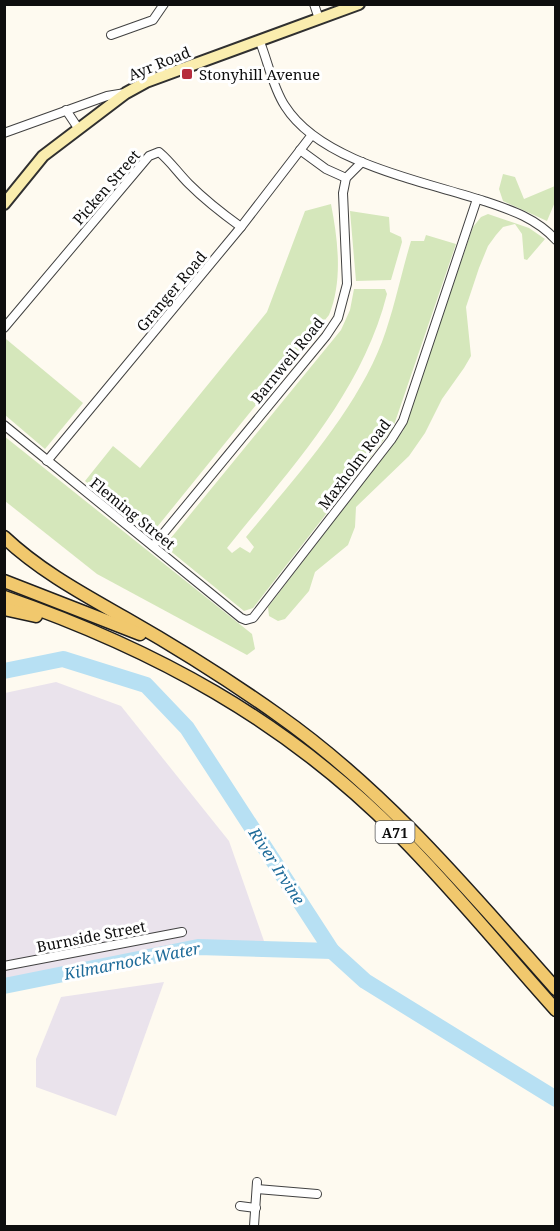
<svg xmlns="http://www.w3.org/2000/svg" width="560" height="1231" viewBox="0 0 560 1231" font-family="'Noto Serif',serif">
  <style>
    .industrial { fill: #eae3ec }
    .green { fill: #d5e7bb }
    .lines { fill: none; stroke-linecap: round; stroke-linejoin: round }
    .river { stroke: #b7e0f3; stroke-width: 16 }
    .street-casing { stroke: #414141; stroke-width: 10 }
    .secondary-casing { stroke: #303030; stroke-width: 14 }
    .primary-casing { stroke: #1f1f1f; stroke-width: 15 }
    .street { stroke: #fff; stroke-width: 8 }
    .secondary { stroke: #faedae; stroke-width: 10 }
    .primary { stroke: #f1c86d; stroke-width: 12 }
    .poi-dot { fill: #b62d3d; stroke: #fff; stroke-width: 2 }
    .labels { text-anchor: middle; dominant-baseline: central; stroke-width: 6; stroke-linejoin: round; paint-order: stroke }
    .shield { fill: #fff; stroke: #565656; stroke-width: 1.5 }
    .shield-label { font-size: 14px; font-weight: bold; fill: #0e0e0e }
    .street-label { font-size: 15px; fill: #0e0e0e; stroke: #fff }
    .poi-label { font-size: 15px; fill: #0e0e0e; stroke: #fff; text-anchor: start }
    .water-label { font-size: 16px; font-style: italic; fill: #1e6b99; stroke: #fff }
  </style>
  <rect width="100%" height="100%" fill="#fefaf0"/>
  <g class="industrial">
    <polygon points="56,682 121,706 229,841 264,941 5,986 5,693"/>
    <polygon points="164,982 116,1116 36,1087 36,1059 61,997"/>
  </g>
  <g class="green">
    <polygon points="503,174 515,177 524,199 555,186 555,202 547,221 503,201 499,189"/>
    <path d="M331,204C338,240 343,281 329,315L153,532H147L85,481L113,446L140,468L267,312L305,211Z"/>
    <polygon points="350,211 389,217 390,232 401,237 402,242 391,280 356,281"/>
    <polygon points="488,214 529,228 545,239 527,260 524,259 522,234 515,224 503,227 496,235 488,246 479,268 466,307 471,356 464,368 442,399 425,433 409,456 356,507 355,527 348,545 315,572 309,591 285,619 278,621 269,616 268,607 403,431 473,227 481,217"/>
    <path d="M426,235L456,244L393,428L253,608L244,611L168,549L166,544L341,330L350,310L354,289H385L387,294C361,395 290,469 227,548L232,553L240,547L250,553L254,547L246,537C294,479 355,412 382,342C394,310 401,274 411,241H424Z"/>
    <polygon points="6,339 83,403 45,449 5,415"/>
    <polygon points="4,436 252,634 255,649 247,655 97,574 5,501"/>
  </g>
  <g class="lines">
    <g class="river">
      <polyline points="4,671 63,659 146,685 187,728 332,951 365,981 556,1099"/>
      <polyline points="4,986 198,947 332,951"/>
    </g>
    <defs>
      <g id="street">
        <polyline points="314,4 319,19"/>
        <polyline points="111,35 153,20 164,4"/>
        <path d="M260,42C268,62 273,88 285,106C321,163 423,181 484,201C511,210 536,218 556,240"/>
        <polyline points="66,110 78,128"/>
        <polyline points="4,133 107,96 125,93"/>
        <polyline points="300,150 326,169 346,178"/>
        <path d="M4,328L149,156L159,152C171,162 178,173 189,184C205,200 223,214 241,227"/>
        <polyline points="4,425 241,618 246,620 253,618 391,440 403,421 477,199"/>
        <polyline points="47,461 241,227 311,136"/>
        <polyline points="153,546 326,336 338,318 347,284 343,193 346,178 362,162"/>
        <polyline points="4,966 182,932"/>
        <polyline points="257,1189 317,1194"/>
        <polyline points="240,1206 256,1208"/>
        <polyline points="254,1226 257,1182"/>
      </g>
      <polyline id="secondary" points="4,204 43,156 126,93 146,82 359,4"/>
      <g id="primary">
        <path d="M4,537C40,571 83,594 125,618C176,647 230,681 278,715C386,791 469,891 556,989"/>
        <polyline points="4,581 140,634"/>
        <path d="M4,597C154,649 285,720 398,834C453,889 503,951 556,1010"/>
        <polyline points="4,609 36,616"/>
      </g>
    </defs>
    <use href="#street" class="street-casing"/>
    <use href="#secondary" class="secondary-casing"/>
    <use href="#primary" class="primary-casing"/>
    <use href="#street" class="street"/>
    <use href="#secondary" class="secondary"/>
    <use href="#primary" class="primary"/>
  </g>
  <rect class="poi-dot" x="181" y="68" width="12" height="12" rx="3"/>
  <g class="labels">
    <rect class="shield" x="375.5" y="821" width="39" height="22" rx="4.5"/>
    <g class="shield-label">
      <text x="395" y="832">A71</text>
    </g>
    <g class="street-label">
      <text transform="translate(159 63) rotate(-22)">Ayr Road</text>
      <text transform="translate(106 187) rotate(-49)">Picken Street</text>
      <text transform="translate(171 291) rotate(-50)">Granger Road</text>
      <text transform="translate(287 360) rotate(-51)">Barnweil Road</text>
      <text transform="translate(354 464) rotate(-53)">Maxholm Road</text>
      <text transform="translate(133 513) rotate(39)">Fleming Street</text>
      <text transform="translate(91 936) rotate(-11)">Burnside Street</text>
    </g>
    <g class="poi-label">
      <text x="199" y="74">Stonyhill Avenue</text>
    </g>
    <g class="water-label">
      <text transform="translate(277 866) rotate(57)">River Irvine</text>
      <text transform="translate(132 961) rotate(-11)">Kilmarnock Water</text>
    </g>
  </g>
  <rect width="560" height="1231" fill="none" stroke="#0e0e0e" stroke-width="12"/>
</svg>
